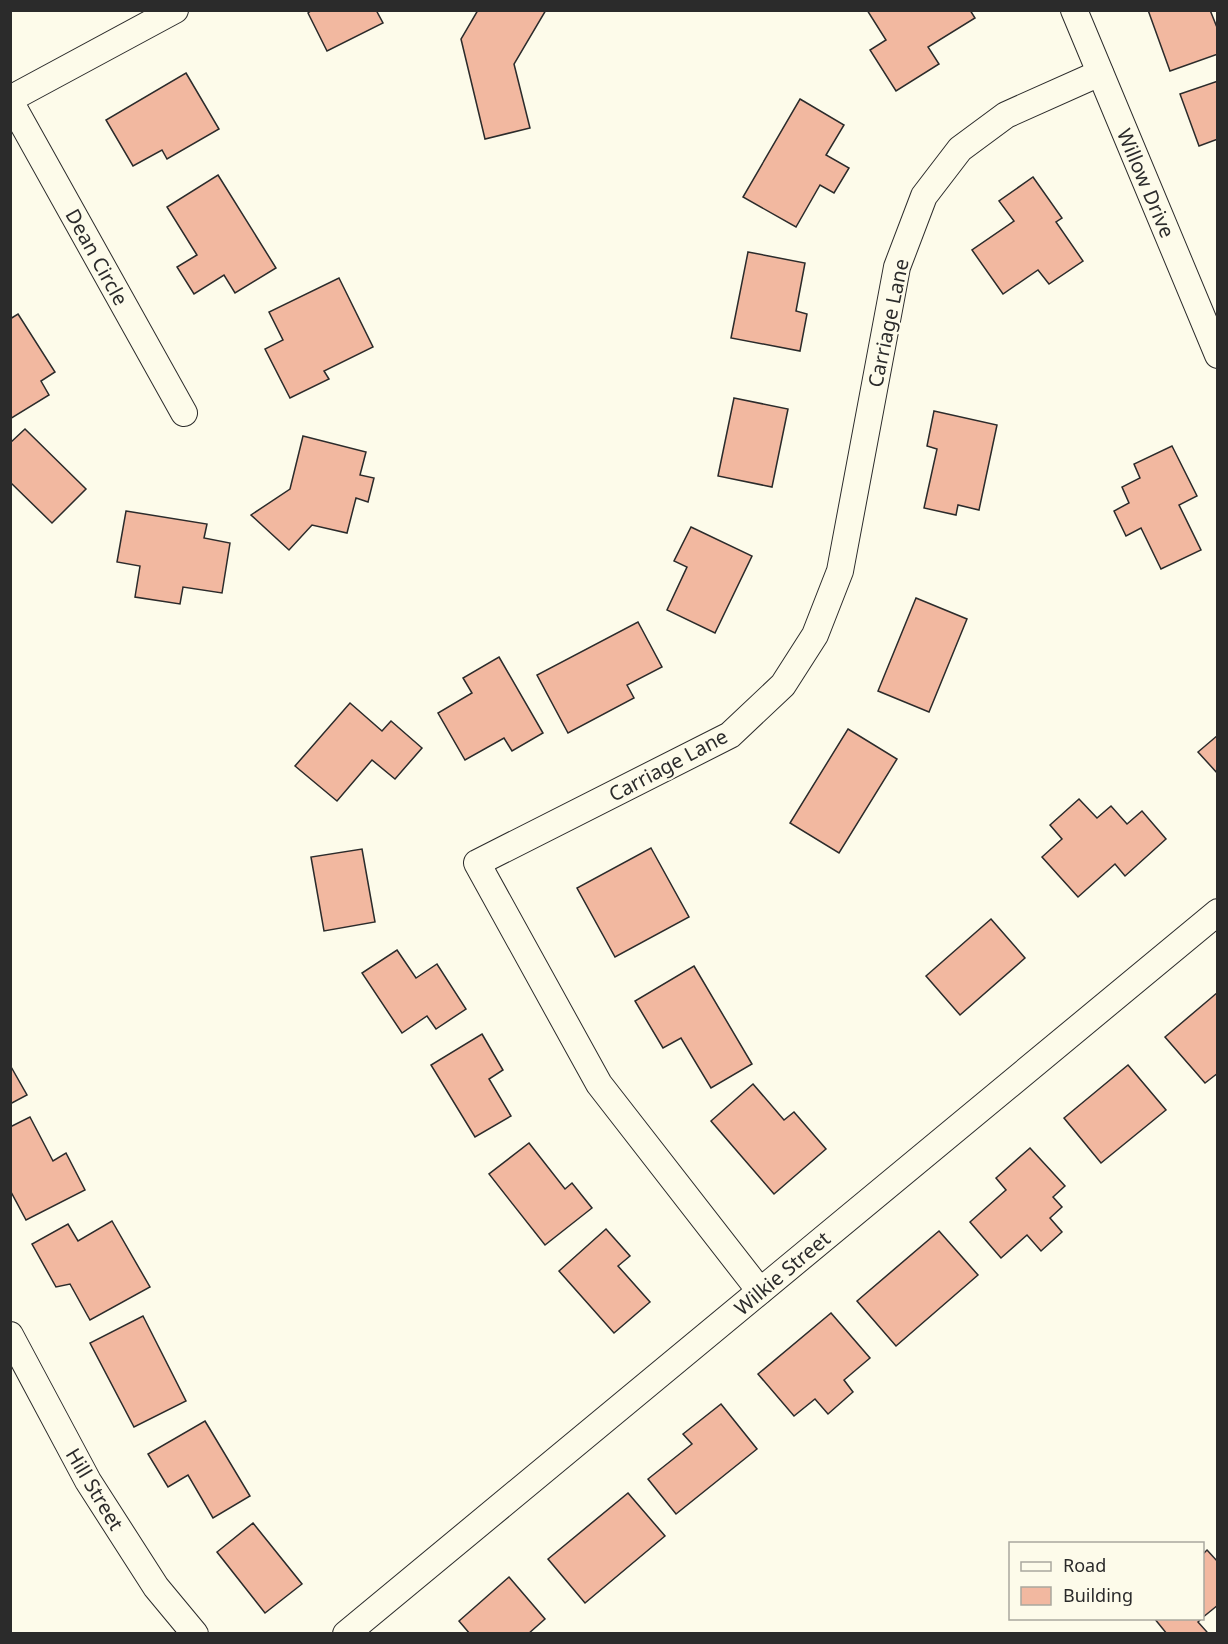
<svg xmlns="http://www.w3.org/2000/svg" width="1228" height="1644" viewBox="0 0 1228 1644" font-family="'Noto Sans',sans-serif">
  <style>
    .building { fill: #f2b8a0; stroke: #2b2b2b; stroke-width: 1.5 }
    .lines { fill: none; stroke-linecap: round; stroke-linejoin: round }
    .street-casing { stroke: #2b2b2b; stroke-width: 28 }
    .street { stroke: #fdfbea; stroke-width: 26 }
    .labels { text-anchor: middle; dominant-baseline: central; stroke-width: 4.5; stroke-linejoin: round; paint-order: stroke }
    .street-label { font-size: 20px; fill: #2b2b2b; stroke: #fdfbea }
  </style>
  <rect width="100%" height="100%" fill="#fdfbea"/>
  <g class="building">
    <polygon points="312,10 376,10 383,23 327,51 308,13"/>
    <polygon points="478,10 546,10 514,64 530,128 485,139 461,39"/>
    <polygon points="867,10 970,10 975,18 928,47 939,64 896,91 870,50 886,40"/>
    <polygon points="1148,10 1210,10 1218,30 1218,54 1170,71"/>
    <polygon points="186,73 219,129 167,159 162,150 133,166 106,120"/>
    <polygon points="1218,81 1218,139 1199,146 1180,94"/>
    <polygon points="800,99 844,125 826,155 849,168 834,193 820,185 796,227 743,197"/>
    <polygon points="218,175 276,268 235,293 224,275 194,294 177,267 197,255 167,207"/>
    <polygon points="1033,177 1062,218 1056,222 1083,261 1049,284 1038,270 1003,294 972,250 1014,221 999,201"/>
    <polygon points="748,252 805,263 796,311 807,314 800,351 731,338"/>
    <polygon points="339,278 373,347 324,371 329,379 290,398 265,349 283,340 269,312"/>
    <polygon points="18,314 55,372 41,381 49,395 10,419 10,319"/>
    <polygon points="734,398 788,409 772,487 718,476"/>
    <polygon points="934,411 997,425 979,510 958,505 956,515 924,508 937,449 927,446"/>
    <polygon points="25,429 86,489 52,523 10,482 10,443"/>
    <polygon points="303,436 366,452 360,475 374,478 368,502 356,498 347,533 312,525 289,550 251,515 290,489"/>
    <polygon points="1172,446 1197,496 1179,505 1201,550 1161,569 1141,528 1126,536 1114,511 1129,503 1122,487 1140,478 1134,464"/>
    <polygon points="126,511 207,524 204,538 230,543 222,593 183,587 180,604 135,597 140,566 117,562"/>
    <polygon points="691,527 752,556 715,633 667,610 687,567 674,561"/>
    <polygon points="916,598 967,619 929,712 878,691"/>
    <polygon points="638,622 662,667 627,685 634,698 568,733 537,675"/>
    <polygon points="499,657 543,733 512,751 504,738 465,760 438,713 472,693 463,678"/>
    <polygon points="350,703 382,731 391,721 422,748 395,779 372,760 337,801 295,766"/>
    <polygon points="848,729 897,759 839,853 790,823"/>
    <polygon points="1218,735 1218,774 1198,752"/>
    <polygon points="1079,799 1097,818 1111,806 1127,824 1142,811 1166,839 1125,876 1115,864 1078,897 1042,857 1062,839 1050,825"/>
    <polygon points="651,848 689,917 615,957 577,888"/>
    <polygon points="362,849 375,922 324,931 311,857"/>
    <polygon points="991,919 1025,958 960,1015 926,976"/>
    <polygon points="397,950 416,978 437,964 466,1009 436,1029 427,1016 402,1033 362,973"/>
    <polygon points="694,966 752,1064 711,1088 681,1038 663,1048 635,1001"/>
    <polygon points="1218,992 1218,1073 1205,1083 1165,1037"/>
    <polygon points="482,1034 503,1070 489,1079 511,1116 475,1137 431,1065"/>
    <polygon points="10,1065 27,1095 10,1104"/>
    <polygon points="1128,1065 1166,1110 1101,1163 1064,1118"/>
    <polygon points="753,1084 784,1120 794,1112 826,1149 774,1194 711,1121"/>
    <polygon points="30,1117 53,1161 66,1153 85,1190 26,1220 10,1190 10,1127"/>
    <polygon points="529,1143 565,1189 572,1183 592,1208 545,1245 489,1174"/>
    <polygon points="1030,1148 1065,1186 1053,1197 1062,1207 1050,1218 1062,1232 1041,1251 1027,1235 1001,1258 970,1222 1006,1190 996,1178"/>
    <polygon points="112,1221 150,1287 90,1320 70,1284 56,1287 32,1244 68,1224 78,1241"/>
    <polygon points="606,1229 630,1256 618,1266 650,1302 614,1333 559,1271"/>
    <polygon points="939,1231 978,1275 896,1346 857,1301"/>
    <polygon points="831,1313 870,1358 844,1380 853,1392 828,1414 815,1399 794,1416 758,1374"/>
    <polygon points="143,1316 186,1401 134,1427 90,1343"/>
    <polygon points="721,1404 757,1449 676,1514 648,1479 692,1444 683,1434"/>
    <polygon points="205,1421 250,1496 213,1518 188,1475 168,1487 148,1454"/>
    <polygon points="628,1493 665,1536 585,1603 548,1559"/>
    <polygon points="253,1523 302,1584 265,1613 217,1552"/>
    <polygon points="1207,1550 1218,1562 1218,1605 1202,1618 1202,1555"/>
    <polygon points="509,1577 545,1619 528,1634 470,1634 459,1621"/>
    <polygon points="1154,1618 1202,1618 1198,1622 1207,1632 1204,1634 1167,1634"/>
  </g>
  <g class="lines">
    <defs>
      <g id="street">
        <polyline points="1074,10 1218,355"/>
        <polyline points="10,99 175,10"/>
        <polyline points="10,101 184,413"/>
        <polyline points="760,1291 599,1084 477,863 730,735 783,685 815,635 840,571 897,267 924,196 960,149 1006,115 1100,73"/>
        <polyline points="10,1335 88,1481 156,1587 195,1634"/>
        <polyline points="346,1634 1218,912"/>
      </g>
    </defs>
    <use href="#street" class="street-casing"/>
    <use href="#street" class="street"/>
  </g>
  <g class="labels">
    <g class="street-label">
      <text transform="translate(1146 183) rotate(67)">Willow Drive</text>
      <text transform="translate(97 257) rotate(61)">Dean Circle</text>
      <text transform="translate(888 323) rotate(-78)">Carriage Lane</text>
      <text transform="translate(668 765) rotate(-28)">Carriage Lane</text>
      <text transform="translate(782 1273) rotate(-40)">Wilkie Street</text>
      <text transform="translate(95 1489) rotate(59)">Hill Street</text>
    </g>
  </g>
  <rect width="1228" height="1644" fill="none" stroke="#2b2b2b" stroke-width="24"/>
  <rect x="1009" y="1542" width="195" height="78" fill="#fdfbea" stroke="#a9a89e" stroke-width="1.5"/>
  <rect x="1021" y="1562" width="30" height="9" fill="#fdfbea" stroke="#a9a89e" stroke-width="1.5"/>
  <text x="1063" y="1572" font-size="18" fill="#2b2b2b">Road</text>
  <rect x="1021" y="1587" width="30" height="18" fill="#f2b8a0" stroke="#a9a89e" stroke-width="1.5"/>
  <text x="1063" y="1602" font-size="18" fill="#2b2b2b">Building</text>
</svg>
